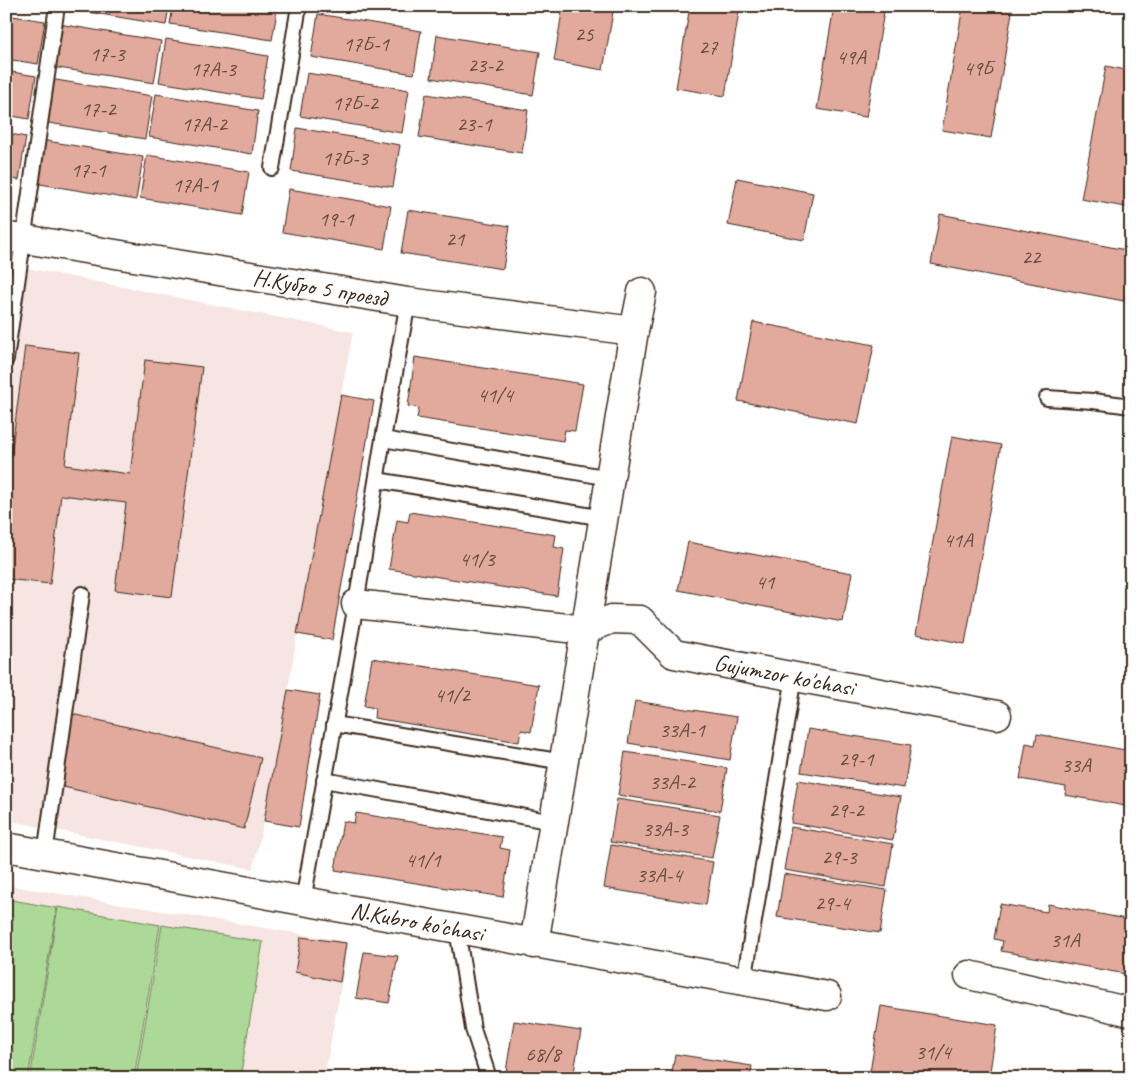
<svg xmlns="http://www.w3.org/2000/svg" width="1137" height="1084" viewBox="0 0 1137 1084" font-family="Caveat,sans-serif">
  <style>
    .built { fill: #f6e5e2 }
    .green { fill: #acd997; stroke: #74825a }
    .building { fill: #e2a99d; stroke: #3b2a1e }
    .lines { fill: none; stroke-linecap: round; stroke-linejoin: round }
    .service-casing { stroke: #3b2a1e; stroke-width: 18 }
    .minor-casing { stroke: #3b2a1e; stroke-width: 31 }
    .service { stroke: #fff; stroke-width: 14 }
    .minor { stroke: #fff; stroke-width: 28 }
    .labels { text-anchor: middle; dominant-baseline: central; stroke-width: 4; stroke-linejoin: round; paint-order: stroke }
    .number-label { font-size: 21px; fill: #654a3e }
    .street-label { font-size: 24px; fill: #3b2a1e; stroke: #fff }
  </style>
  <rect width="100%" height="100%" fill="#fff"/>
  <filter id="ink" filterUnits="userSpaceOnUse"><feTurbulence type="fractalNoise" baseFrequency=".02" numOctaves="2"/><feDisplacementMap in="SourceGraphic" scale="10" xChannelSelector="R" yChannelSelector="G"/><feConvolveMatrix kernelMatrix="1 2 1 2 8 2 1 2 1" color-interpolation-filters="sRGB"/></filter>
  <g filter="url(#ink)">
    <g class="built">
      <polygon points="6,264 353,332 341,395 374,401 332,640 297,634 288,690 320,695 299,827 264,821 253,869 6,820"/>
      <polygon points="6,885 349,942 324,1078 6,1078"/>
    </g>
    <g class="green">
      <polygon points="6,899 57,908 28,1078 6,1078"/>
      <polygon points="58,907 160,925 134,1078 30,1078"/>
      <polygon points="162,925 263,942 240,1078 136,1078"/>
    </g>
    <g class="building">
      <polygon points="64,6 169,6 166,25 64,8"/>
      <polygon points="173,6 278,6 272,40 170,24"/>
      <polygon points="563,6 614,6 603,70 554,61"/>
      <polygon points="690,6 740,6 725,96 676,88"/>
      <polygon points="834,6 885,6 866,117 817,109"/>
      <polygon points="963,6 1013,6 991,138 942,130"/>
      <polygon points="318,14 421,31 414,74 311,57"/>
      <polygon points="6,15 45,21 38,64 6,59"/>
      <polygon points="59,24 161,41 154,83 52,67"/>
      <polygon points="437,35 540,52 533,95 431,78"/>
      <polygon points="166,39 268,56 261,99 159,82"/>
      <polygon points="1106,66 1131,71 1131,208 1081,199"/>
      <polygon points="6,71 36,76 29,119 6,115"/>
      <polygon points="307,73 409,90 402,133 300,116"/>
      <polygon points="50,79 152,96 145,139 43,122"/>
      <polygon points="156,94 258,111 252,154 149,137"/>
      <polygon points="426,94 528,110 522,153 419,137"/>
      <polygon points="297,128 400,145 393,187 291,171"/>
      <polygon points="6,133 26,137 19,180 6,178"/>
      <polygon points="41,140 143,157 136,200 34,183"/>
      <polygon points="147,155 249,172 242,215 140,198"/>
      <polygon points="737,178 813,193 804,240 728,225"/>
      <polygon points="289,189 391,206 384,249 282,232"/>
      <polygon points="408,210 510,226 503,269 401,253"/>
      <polygon points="940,214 1131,251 1131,269 1124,301 931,264"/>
      <polygon points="753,322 874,345 858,424 738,401"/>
      <polygon points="25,346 79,353 65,465 130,474 145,360 202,367 172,597 115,590 126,503 61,495 50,584 6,579 6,494"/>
      <polygon points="415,357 583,384 575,431 565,430 563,441 417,418 419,408 408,406"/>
      <polygon points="341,395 374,401 332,640 297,634"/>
      <polygon points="952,436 1001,445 965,644 916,634"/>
      <polygon points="410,512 556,535 554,547 564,549 557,596 389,569 397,520 408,522"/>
      <polygon points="688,542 852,573 843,622 678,590"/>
      <polygon points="372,658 539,685 531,732 521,730 519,742 374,718 375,708 364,706"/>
      <polygon points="288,690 320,695 299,827 264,821"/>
      <polygon points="635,701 737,717 730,760 628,743"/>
      <polygon points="72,714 261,758 244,829 55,785"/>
      <polygon points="808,729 911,745 904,788 801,772"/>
      <polygon points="1037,734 1131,751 1131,807 1065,795 1066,787 1020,779 1026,743 1035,745"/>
      <polygon points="625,752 727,768 720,811 618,795"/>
      <polygon points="798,780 901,797 893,840 791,823"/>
      <polygon points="617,799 720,815 712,858 610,842"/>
      <polygon points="356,813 502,837 500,848 510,850 503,897 335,870 343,821 354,823"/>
      <polygon points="791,827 893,844 886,887 784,870"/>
      <polygon points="611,845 713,862 706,905 604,888"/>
      <polygon points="784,874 887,890 880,933 777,917"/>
      <polygon points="1000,904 1047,912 1048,904 1131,920 1131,975 1001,951 1003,941 994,939"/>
      <polygon points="301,937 346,943 340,982 295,972"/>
      <polygon points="364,952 398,956 389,1003 356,998"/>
      <polygon points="881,1006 997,1025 989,1078 869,1078"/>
      <polygon points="514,1021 581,1031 573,1078 505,1078"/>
      <polygon points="675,1054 752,1066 750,1078 671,1078"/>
    </g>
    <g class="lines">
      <defs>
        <g id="service">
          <polyline points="272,168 299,6"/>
          <polyline points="6,359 57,6"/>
          <polyline points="1047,398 1093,401 1131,406"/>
          <polyline points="383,439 610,478"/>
          <polyline points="377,480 604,518"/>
          <polyline points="334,724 564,762"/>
          <polyline points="324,780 553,822"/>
          <polyline points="45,854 82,594"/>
          <polyline points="303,901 356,604 383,439 408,302"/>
          <polyline points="457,929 473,1029 489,1078"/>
          <polyline points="744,982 794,676"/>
        </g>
        <g id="minor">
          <path id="s1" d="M6,237L24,239L408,302L634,331"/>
          <path id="s2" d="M356,604L585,630L612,619L640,620L674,654L997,715"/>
          <path id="s3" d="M6,847L827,996"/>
          <polyline points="534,944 634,331 642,292"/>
          <polyline points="969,975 1131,1012"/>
        </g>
      </defs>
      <use href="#service" class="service-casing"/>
      <use href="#minor" class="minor-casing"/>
      <use href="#service" class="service"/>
      <use href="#minor" class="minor"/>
    </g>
  </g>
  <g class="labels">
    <g class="number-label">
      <text x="584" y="34">25</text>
      <text x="366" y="44">17Б-1</text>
      <text x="708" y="47">27</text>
      <text x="107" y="54">17-3</text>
      <text x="851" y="57">49А</text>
      <text x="485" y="65">23-2</text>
      <text x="978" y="68">49Б</text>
      <text x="213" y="69">17А-3</text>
      <text x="355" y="103">17Б-2</text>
      <text x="98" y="109">17-2</text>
      <text x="204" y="124">17А-2</text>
      <text x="474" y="124">23-1</text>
      <text x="345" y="158">17Б-3</text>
      <text x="88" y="170">17-1</text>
      <text x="195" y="185">17А-1</text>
      <text x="336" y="219">19-1</text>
      <text x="455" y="239">21</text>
      <text x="1031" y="257">22</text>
      <text x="495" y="395">41/4</text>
      <text x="958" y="540">41А</text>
      <text x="477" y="559">41/3</text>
      <text x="765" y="582">41</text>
      <text x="452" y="695">41/2</text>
      <text x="682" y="730">33А-1</text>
      <text x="856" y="759">29-1</text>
      <text x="1076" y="765">33А</text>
      <text x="672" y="782">33А-2</text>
      <text x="846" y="810">29-2</text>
      <text x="665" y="829">33А-3</text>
      <text x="839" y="857">29-3</text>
      <text x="423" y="860">41/1</text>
      <text x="659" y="875">33А-4</text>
      <text x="832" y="903">29-4</text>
      <text x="1065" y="940">31А</text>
      <text x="933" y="1052">31/4</text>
      <text x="543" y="1054">68/8</text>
    </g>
    <g class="street-label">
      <text stroke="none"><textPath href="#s1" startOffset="318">Н.Кубро 5 проезд</textPath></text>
      <text stroke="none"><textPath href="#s2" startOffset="448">Gujumzor ko'chasi</textPath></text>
      <text stroke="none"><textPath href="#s3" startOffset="418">N.Kubro ko'chasi</textPath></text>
    </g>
  </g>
  <rect width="1137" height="1084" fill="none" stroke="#fff" stroke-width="25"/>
  <rect x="12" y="12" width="1112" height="1059" fill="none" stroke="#3b2a1e" stroke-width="2" filter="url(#ink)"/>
</svg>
